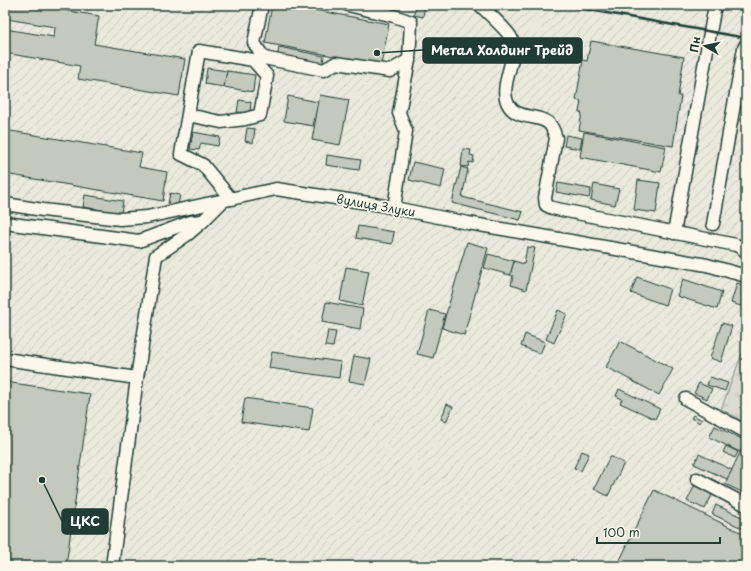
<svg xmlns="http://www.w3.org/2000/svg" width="751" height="571" viewBox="0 0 751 571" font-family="'Playpen Sans',sans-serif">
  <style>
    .industrial { fill: url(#industrial-furrows) }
    .grass { fill: url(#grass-tufts); stroke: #7d8c82 }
    .building { fill: #c4c9be; stroke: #1f3d34 }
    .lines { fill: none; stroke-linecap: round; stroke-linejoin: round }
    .minor-casing { stroke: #1f3d34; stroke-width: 15 }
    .minor { stroke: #fbf7ec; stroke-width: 12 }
    .rail { stroke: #1f3d34; stroke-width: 2.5 }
    .labels { text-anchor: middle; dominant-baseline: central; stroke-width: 3.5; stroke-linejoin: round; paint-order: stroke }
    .street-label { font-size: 12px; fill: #1f3d34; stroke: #fbf7ec }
    .leader { fill: none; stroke: #1f3d34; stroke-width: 1.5 }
    .callout-dot { fill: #1f3d34; stroke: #fbf7ec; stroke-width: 1.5 }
    .callout { fill: #1f3d34; stroke: #1f3d34; stroke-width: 1.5 }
    .callout-label { font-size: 13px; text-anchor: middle; font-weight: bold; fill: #fff }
  </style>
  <defs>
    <pattern id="industrial-furrows" width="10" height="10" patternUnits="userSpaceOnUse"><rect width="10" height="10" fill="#eae9de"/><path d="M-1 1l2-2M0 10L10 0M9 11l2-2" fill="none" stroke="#c8c9bf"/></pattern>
    <pattern id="grass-tufts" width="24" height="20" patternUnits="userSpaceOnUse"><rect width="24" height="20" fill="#dbdcd1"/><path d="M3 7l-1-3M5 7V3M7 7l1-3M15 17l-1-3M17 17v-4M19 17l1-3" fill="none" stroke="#bcbeb4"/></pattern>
  </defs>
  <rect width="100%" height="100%" fill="#fbf7ec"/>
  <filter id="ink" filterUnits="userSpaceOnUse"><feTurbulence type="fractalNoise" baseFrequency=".025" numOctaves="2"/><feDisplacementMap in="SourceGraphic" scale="8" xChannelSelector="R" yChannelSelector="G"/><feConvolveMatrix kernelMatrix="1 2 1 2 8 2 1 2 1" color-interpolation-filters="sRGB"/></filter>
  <g filter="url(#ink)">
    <rect class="industrial" x="5" y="5" width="741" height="561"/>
    <polygon class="grass" points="746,343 746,423 721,409"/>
    <g class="building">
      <polygon points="10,5 33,5 99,16 94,44 185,59 179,96 78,79 80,66 5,53 5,29 54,37 55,27 7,19"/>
      <polygon points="272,5 289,5 389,24 381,65 265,43"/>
      <polygon points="416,5 425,5 423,17 414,15"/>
      <polygon points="591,41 684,57 678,96 681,96 673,146 579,130 582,113 579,112 581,101 576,100 583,60 587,61"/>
      <polygon points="279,47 324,56 322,68 277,59"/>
      <polygon points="207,68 227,71 224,87 205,84"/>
      <polygon points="227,71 255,75 253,92 224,87"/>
      <polygon points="320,95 349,100 340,145 312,140"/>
      <polygon points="288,96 318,102 313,126 284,121"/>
      <polygon points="239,100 251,102 250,113 237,112"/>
      <polygon points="247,128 255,129 253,143 245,141"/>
      <polygon points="5,130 142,153 139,167 167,172 163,201 5,174"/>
      <polygon points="193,132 220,137 218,146 201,143 199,150 190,149"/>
      <polygon points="584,132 666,147 661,172 580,157"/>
      <polygon points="566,135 582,138 580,149 564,146"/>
      <polygon points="463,149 471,150 470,155 474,156 473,163 469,162 468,167 461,166"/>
      <polygon points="327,155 361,160 359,170 326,165"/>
      <polygon points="413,162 445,169 441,188 409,180"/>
      <polygon points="461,167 468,169 462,197 523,212 520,220 452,203"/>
      <polygon points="638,180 660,183 656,213 634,210"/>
      <polygon points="558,183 591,189 589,198 556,192"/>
      <polygon points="594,184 619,189 615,205 591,200"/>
      <polygon points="170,193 180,195 178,205 168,204"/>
      <polygon points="85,195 123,201 121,213 83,207"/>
      <polygon points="358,226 394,232 392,244 356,238"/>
      <polygon points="467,242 488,248 464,335 442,328"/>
      <polygon points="527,247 535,248 526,290 511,285 513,276 510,275 514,261 524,264"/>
      <polygon points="488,254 514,261 510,275 484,268"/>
      <polygon points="346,267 369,271 362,306 340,301"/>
      <polygon points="637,277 670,289 665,305 631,293"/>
      <polygon points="683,279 722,292 717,309 677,296"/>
      <polygon points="737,283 746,286 741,306 731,303"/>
      <polygon points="326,302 363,309 360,329 322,322"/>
      <polygon points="429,310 445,314 433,358 417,354"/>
      <polygon points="558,310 567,314 554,343 546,339"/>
      <polygon points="722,323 732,326 721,362 710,358"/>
      <polygon points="328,331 336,332 333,347 325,346"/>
      <polygon points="525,334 545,342 540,354 521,346"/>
      <polygon points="620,341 673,369 659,395 606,367"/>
      <polygon points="272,352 341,362 339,378 269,368"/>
      <polygon points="354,356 371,359 365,384 349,381"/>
      <polygon points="710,377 728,383 725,391 707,385"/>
      <polygon points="5,382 90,394 66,566 5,566"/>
      <polygon points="699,383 712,389 707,399 694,393"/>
      <polygon points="619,389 660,409 655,419 620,403 622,399 616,396"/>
      <polygon points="744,389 746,391 746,399 741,396"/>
      <polygon points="245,398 313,408 309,432 241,422"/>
      <polygon points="447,404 453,407 446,422 441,419"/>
      <polygon points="693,415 702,420 700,423 691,418"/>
      <polygon points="715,426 746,441 740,452 709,437"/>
      <polygon points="746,440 746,494 725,484"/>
      <polygon points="726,446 738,452 735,458 723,452"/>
      <polygon points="582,451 589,454 581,471 574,468"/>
      <polygon points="699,454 732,470 727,479 694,464"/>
      <polygon points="610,456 624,463 608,496 594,489"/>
      <polygon points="695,485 713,493 705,509 687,501"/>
      <polygon points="654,490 746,535 746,566 617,566"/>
      <polygon points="716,505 746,519 746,530 712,514"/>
    </g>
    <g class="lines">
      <defs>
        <g id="minor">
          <polyline points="262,5 254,43 264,58 324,70 336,63 390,71 409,60"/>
          <polyline points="348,5 394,16 411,22 409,60 399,113 406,131 394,208"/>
          <path d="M480,5C488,13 504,27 510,36C521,54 499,83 507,102C515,120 534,114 547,122C552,125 554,132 556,138L545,198L546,205L552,208L736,245L742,248L746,252"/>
          <polyline points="188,115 221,122 245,119 260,115 267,76 253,60 199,51 181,154 203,165 231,199"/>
          <polyline points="5,204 43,210 120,219 147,217 276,189 375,204 468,223 707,265 746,276"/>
          <polyline points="5,223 139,241 190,222 203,221 223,201"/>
          <polyline points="713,224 744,48 746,45"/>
          <polyline points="674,233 715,5"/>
          <polyline points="5,359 137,378 112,566"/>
          <polyline points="137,378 156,256 188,234 203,221"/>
          <polyline points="686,399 746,432"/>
          <polyline points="697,479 746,505"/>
        </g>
      </defs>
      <use href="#minor" class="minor-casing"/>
      <use href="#minor" class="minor"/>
      <polyline class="rail" points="562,5 746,38"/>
    </g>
  </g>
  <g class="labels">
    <g class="street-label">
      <text transform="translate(376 205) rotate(10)">вулиця Злуки</text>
    </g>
  </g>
  <path class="leader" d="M377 53L423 50M42 480L62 521"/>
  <g class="callout-dot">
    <circle cx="377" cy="53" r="4"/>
    <circle cx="42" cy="480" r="4"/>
  </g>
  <g class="callout">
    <rect x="423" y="38" width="159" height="25" rx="4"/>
    <rect x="62" y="509" width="46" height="25" rx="4"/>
  </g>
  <g class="callout-label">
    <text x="502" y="55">Метал Холдинг Трейд</text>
    <text x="85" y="526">ЦКС</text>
  </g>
  <rect width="751" height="571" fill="none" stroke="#fbf7ec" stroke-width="20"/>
  <rect x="10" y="10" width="731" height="551" fill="none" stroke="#1f3d34" stroke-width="1.5" filter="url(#ink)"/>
  <g transform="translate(705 46) rotate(279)" stroke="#fbf7ec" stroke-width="3" paint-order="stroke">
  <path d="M0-3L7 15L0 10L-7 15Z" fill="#1f3d34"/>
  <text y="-6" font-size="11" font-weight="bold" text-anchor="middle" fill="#1f3d34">Пн</text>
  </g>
  <path d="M597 537v6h123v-6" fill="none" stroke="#1f3d34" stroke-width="2"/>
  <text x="603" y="537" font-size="12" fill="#1f3d34" stroke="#fbf7ec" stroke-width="3" paint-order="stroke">100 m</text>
</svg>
